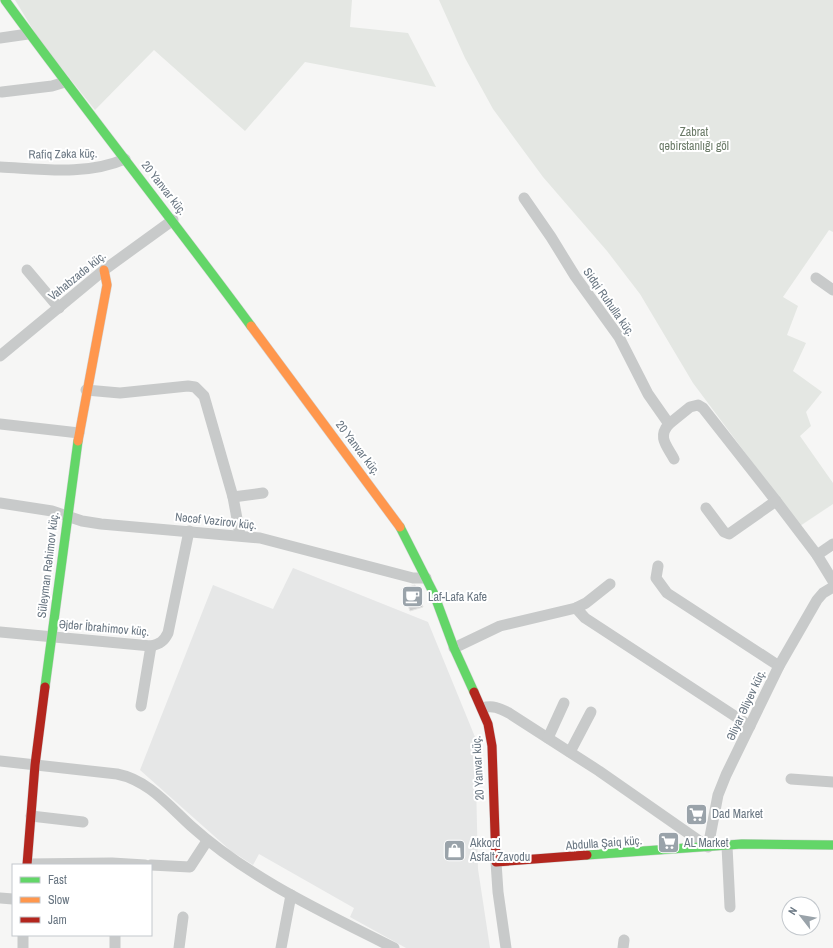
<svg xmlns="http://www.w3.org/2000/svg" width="833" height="948" viewBox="0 0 833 948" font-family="'Archivo Narrow',sans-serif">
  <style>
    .built { fill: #e6e7e7 }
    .green { fill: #e4e7e3 }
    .building { fill: #cccdce; stroke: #e5e5e4 }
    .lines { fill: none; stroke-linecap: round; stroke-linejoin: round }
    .fast-casing { stroke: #d2d2d3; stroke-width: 10 }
    .slow-casing { stroke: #d2d2d3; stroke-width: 10 }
    .jam-casing { stroke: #d2d2d3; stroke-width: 10 }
    .street { stroke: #c8caca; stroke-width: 11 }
    .fast { stroke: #63d668; stroke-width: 9 }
    .slow { stroke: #ff974d; stroke-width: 9 }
    .jam { stroke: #b3261e; stroke-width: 9 }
    .labels { text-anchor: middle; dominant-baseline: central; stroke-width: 4; stroke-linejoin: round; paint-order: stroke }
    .park-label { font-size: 12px; fill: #6a7a67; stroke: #fff }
    .street-label { font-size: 12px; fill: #697682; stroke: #fff }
    .poi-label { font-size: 12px; fill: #697682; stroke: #fff; text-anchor: start }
  </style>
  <rect width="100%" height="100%" fill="#f6f6f5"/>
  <polygon class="built" points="293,568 428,622 475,737 478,869 490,948 406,948 350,917 354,908 259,854 253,865 231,851 140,770 213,585 273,609"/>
  <g class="green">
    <polygon points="15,0 352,0 350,27 408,33 436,87 305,62 245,131 154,50 95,110 40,41"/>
    <polygon points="439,0 833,0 833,232 829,230 783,297 798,306 787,335 806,343 793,371 822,392 806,412 811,426 800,436 833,483 833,504 800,526 693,383 640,294 607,251 543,177 493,109 465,58"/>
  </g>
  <polygon class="building" points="415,585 423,607 410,611 402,589"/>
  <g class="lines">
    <defs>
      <g id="fast">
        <path d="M5,0C85,110 170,216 251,326"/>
        <polyline points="400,527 434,594 454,648 474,692"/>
        <polyline points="45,687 78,441"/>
        <polyline points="587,855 742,844 833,845"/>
      </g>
      <g id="slow">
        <polyline points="251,326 400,527"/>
        <polyline points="78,441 107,285 104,270"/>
      </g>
      <g id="jam">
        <polyline points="474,692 488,724 492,746 496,862 587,855"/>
        <polyline points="27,865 35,765 45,687"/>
      </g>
    </defs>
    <use href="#fast" class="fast-casing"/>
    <use href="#slow" class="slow-casing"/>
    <use href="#jam" class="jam-casing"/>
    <g class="street">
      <polyline points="0,38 28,34"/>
      <polyline points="2,92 52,86 65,82"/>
      <path d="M0,167C41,169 86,176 125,159"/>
      <polyline points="524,198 551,237 575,276 619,337 648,394 669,424 690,407 698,405 703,408 776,501 817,555 833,581"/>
      <polyline points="27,270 59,308"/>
      <polyline points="816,278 833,290"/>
      <polyline points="0,356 104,270 173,220"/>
      <polyline points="86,390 120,393 188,386 195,387 204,396 233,497 240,535"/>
      <polyline points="0,424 79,433"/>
      <path d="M669,424C657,437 667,446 674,459"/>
      <polyline points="233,497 263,493"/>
      <polyline points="0,503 52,511 82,521 101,524 260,538 413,578 426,578"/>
      <polyline points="706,508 724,532 729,534 776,501"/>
      <polyline points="817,555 833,544"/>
      <polyline points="658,566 656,578 667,593 779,666"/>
      <polyline points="576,608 585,618 750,726"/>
      <path d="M0,632L151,646C160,644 164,641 168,633L189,531"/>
      <polyline points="454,648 500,626 576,608 586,603 610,584"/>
      <polyline points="141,706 151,646"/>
      <path d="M482,708C493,705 499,708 509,713L599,771L708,847L718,795L726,775L779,666L817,600L823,593L833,587"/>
      <polyline points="548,738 564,703"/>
      <polyline points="570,752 591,712"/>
      <path d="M0,761L117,774C148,780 169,806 191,826C250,879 323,912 394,948"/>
      <polyline points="791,779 833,782"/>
      <polyline points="31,816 83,822"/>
      <polyline points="727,846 730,907"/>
      <polyline points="496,862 498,892 506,948"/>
      <polyline points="28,864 112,863 145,865"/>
      <polyline points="151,865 190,867 207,841"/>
      <polyline points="0,898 13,899"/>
      <polyline points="23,948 23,935"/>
      <polyline points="115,948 115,935"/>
      <polyline points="179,948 183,917"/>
      <polyline points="281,948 291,895"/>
      <polyline points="623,948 624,940"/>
    </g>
    <use href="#fast" class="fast"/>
    <use href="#slow" class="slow"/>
    <use href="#jam" class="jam"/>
  </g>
  <defs>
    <symbol id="cafe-square" viewBox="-11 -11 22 22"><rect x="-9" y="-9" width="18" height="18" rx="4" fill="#9aa3aa" stroke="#fff"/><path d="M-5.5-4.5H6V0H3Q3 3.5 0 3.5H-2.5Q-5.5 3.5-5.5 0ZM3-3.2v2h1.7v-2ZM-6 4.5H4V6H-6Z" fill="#fff"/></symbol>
    <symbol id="supermarket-square" viewBox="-11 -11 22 22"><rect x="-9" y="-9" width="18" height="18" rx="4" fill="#9aa3aa" stroke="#fff"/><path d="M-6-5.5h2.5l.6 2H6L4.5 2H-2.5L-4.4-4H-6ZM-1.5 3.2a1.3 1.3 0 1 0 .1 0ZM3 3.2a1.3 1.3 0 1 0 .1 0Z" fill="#fff"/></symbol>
    <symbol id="shop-square" viewBox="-11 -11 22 22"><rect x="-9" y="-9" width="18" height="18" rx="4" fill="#9aa3aa" stroke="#fff"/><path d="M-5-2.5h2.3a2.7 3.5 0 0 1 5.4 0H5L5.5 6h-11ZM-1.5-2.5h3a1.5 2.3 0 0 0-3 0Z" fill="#fff"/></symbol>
  </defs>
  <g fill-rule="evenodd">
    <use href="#cafe-square" x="400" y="584" width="25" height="25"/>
    <use href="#supermarket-square" x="684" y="802" width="25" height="25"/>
    <use href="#supermarket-square" x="656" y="830" width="25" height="25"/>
    <use href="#shop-square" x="442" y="838" width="25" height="25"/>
  </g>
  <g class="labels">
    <g class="park-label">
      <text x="694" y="132">Zabrat<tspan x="694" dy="14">qəbirstanlığı göl</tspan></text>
    </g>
    <g class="street-label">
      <text transform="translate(63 154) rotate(-1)">Rafiq Zəka küç.</text>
      <text transform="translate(164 188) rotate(52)">20 Yanvar küç.</text>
      <text transform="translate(77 276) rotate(-39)">Vahabzadə küç.</text>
      <text transform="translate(609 302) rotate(55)">Sidqi Ruhulla küç.</text>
      <text transform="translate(358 448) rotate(53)">20 Yanvar küç.</text>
      <text transform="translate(216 521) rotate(6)">Nəcəf Vəzirov küç.</text>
      <text transform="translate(48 565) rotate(-83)">Süleyman Rəhimov küç.</text>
      <text transform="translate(104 628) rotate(5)">Əjdər İbrahimov küç.</text>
      <text transform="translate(746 705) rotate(-65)">Əliyar Əliyev küç.</text>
      <text transform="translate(478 768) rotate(-93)">20 Yanvar küç.</text>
      <text transform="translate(604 843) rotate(-4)">Abdulla Şaiq küç.</text>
    </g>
    <g class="poi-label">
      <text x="428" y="597">Laf-Lafa Kafe</text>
      <text x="712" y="814">Dad Market</text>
      <text x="470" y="843">Akkord<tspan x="470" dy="14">Asfalt Zavodu</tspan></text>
      <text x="684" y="843">AL Market</text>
    </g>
  </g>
  <rect x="12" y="864" width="140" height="72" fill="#ffffff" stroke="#c3c8cd"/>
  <rect x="20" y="877" width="20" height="6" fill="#63d668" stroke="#c3c8cd"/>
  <text x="48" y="884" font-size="12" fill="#697682">Fast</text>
  <rect x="20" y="897" width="20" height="6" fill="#ff974d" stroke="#c3c8cd"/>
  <text x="48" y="904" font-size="12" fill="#697682">Slow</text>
  <rect x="20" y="917" width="20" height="6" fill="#b3261e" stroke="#c3c8cd"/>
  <text x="48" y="924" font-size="12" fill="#697682">Jam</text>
  <g transform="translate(801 916) rotate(301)"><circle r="19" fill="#ffffff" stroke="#c3c8cd"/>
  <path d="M0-3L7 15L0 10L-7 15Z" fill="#9aa3aa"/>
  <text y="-6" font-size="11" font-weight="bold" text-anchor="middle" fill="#697682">N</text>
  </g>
</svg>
